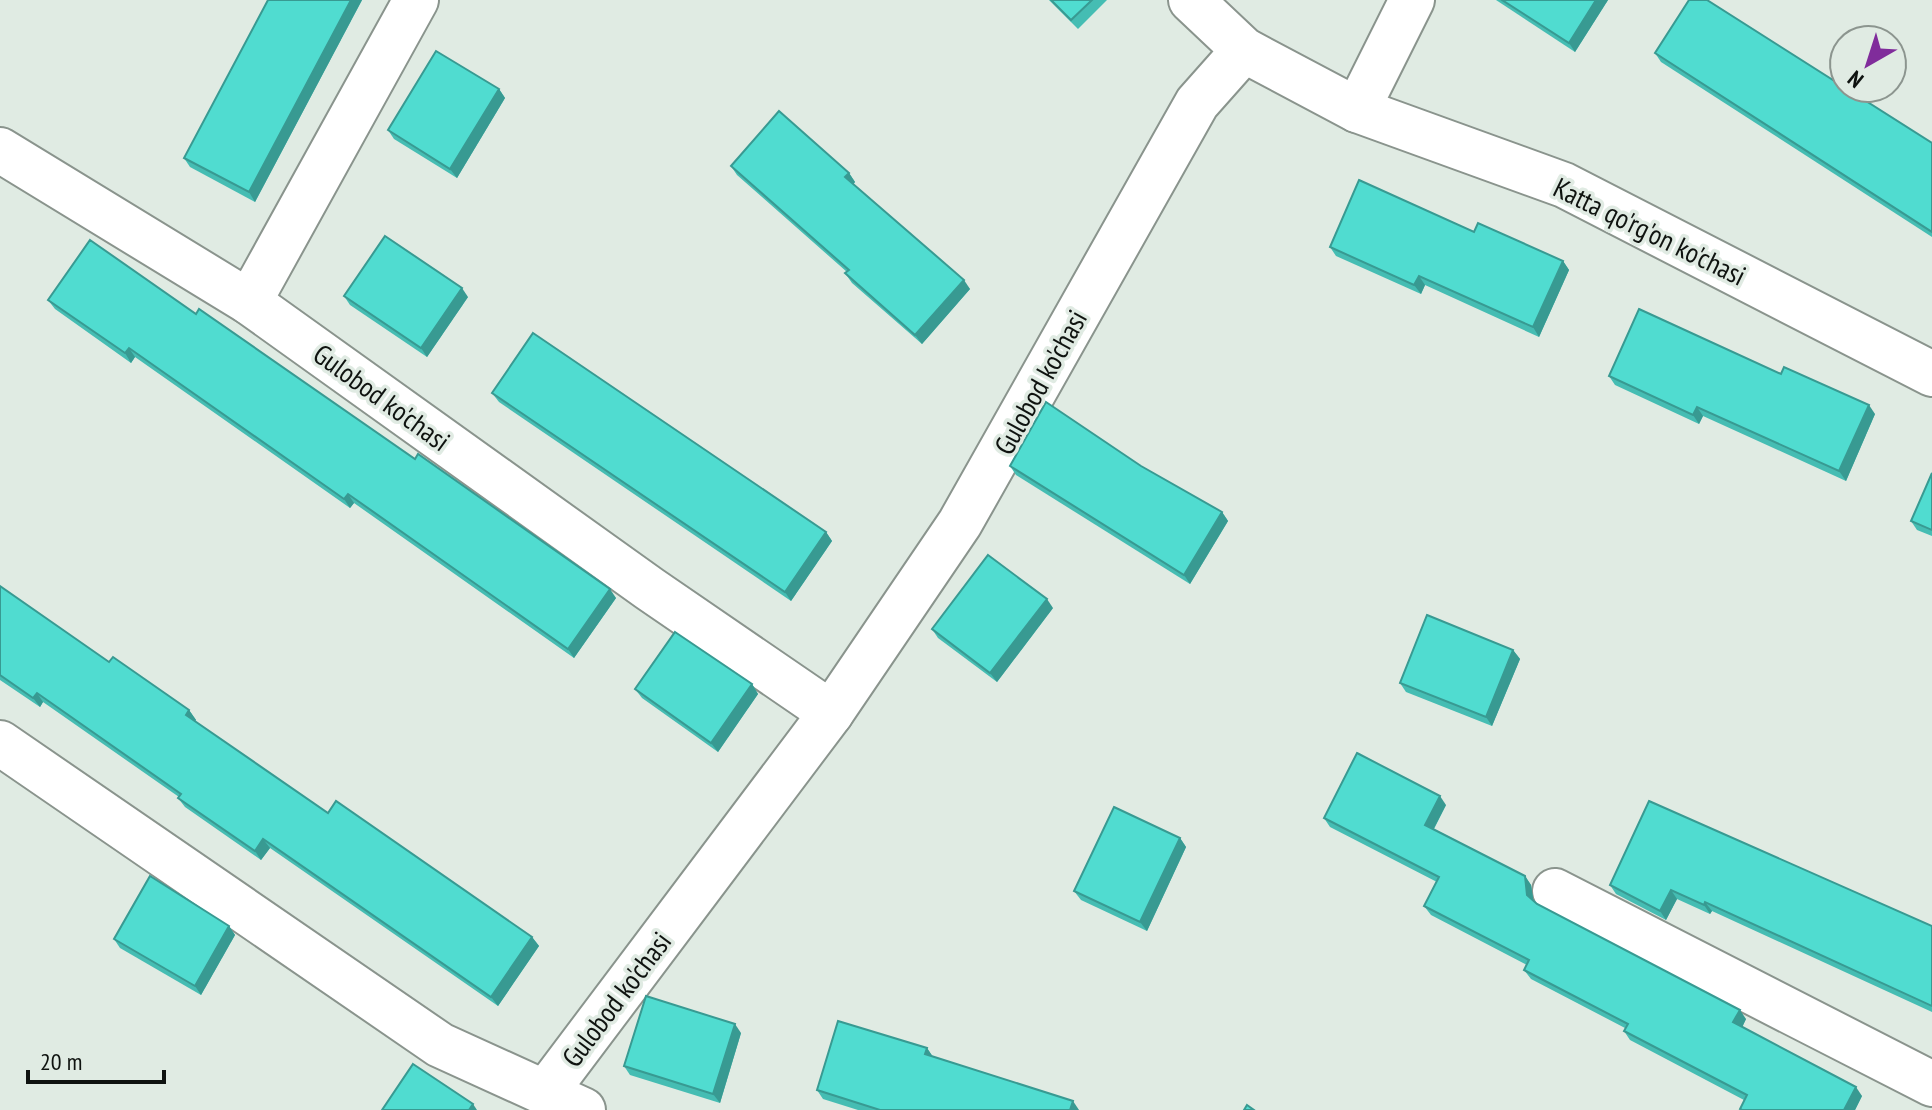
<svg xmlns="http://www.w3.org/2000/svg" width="1932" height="1110" viewBox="0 0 1932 1110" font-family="'PT Sans Narrow',sans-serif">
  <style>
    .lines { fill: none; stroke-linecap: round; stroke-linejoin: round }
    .minor-casing { stroke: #8a948d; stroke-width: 48 }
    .minor { stroke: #fff; stroke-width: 44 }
    .wall { fill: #45bdb3 }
    .shaded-wall { fill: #389a92 }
    .building { fill: #50dcd0; stroke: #389a92; stroke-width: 2 }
    .labels { text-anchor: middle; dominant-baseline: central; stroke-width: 7; stroke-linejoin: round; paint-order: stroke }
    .street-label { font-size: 28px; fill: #0f1310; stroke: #e0ebe3 }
  </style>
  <rect width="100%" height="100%" fill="#e0ebe3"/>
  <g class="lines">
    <defs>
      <g id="minor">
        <polyline points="1191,0 1244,50 1357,110 1564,185 1932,374"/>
        <polyline points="1357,110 1412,0"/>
        <polyline points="0,150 249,302 650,589 831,713"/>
        <polyline points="249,302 416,0"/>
        <polyline points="0,743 440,1045 583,1110"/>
        <polyline points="1555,891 1932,1084"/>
        <polyline points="545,1093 831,713 960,523 1197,103 1244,50"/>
      </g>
    </defs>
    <use href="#minor" class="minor-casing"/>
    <use href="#minor" class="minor"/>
  </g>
  <g class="wall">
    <polygon points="268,0 362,0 255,202 190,167 184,158"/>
    <polygon points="1049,0 1107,0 1078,29"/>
    <polygon points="1496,0 1608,0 1575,52"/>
    <polygon points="1655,53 1932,143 1932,237 1661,62"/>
    <polygon points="499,89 505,98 457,178 394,139 388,130"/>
    <polygon points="731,166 849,173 855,182 853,184 970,289 922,344 852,283 845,273 847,272 737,175"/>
    <polygon points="1474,232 1563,261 1569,270 1539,337 1425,285 1421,294 1336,256 1330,247"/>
    <polygon points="344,296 468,297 427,357 350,305"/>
    <polygon points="48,300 196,314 415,459 616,598 574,658 354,503 350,508 135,357 131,363 55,309"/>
    <polygon points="1781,374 1875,414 1846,481 1703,416 1699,424 1615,385 1609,376"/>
    <polygon points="492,393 826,532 832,541 791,601 499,402"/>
    <polygon points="1010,466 1141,466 1222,512 1228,521 1190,584 1016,475"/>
    <polygon points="1932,473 1932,536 1917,530 1911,521"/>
    <polygon points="0,586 109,662 189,710 196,720 195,721 328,813 532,937 539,946 498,1006 270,848 261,860 185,807 178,798 179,797 43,702 40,707 0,680"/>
    <polygon points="1053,608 997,682 938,638 932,629"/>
    <polygon points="1513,650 1520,659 1492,726 1406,692 1400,683"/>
    <polygon points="752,684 758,694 718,752 642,698 635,689"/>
    <polygon points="1649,801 1932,926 1932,1012 1712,911 1710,914 1677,899 1666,920 1616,894 1610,885"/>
    <polygon points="1446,805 1434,829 1525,876 1531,885 1533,900 1537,904 1746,1019 1742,1027 1862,1096 1855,1110 1740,1110 1740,1109 1744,1100 1630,1040 1624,1031 1625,1028 1531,979 1524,970 1527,965 1431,915 1424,906 1437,882 1330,827 1324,818"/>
    <polygon points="1180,838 1186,847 1147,931 1081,900 1074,891"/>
    <polygon points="229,926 235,935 201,995 120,948 114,939"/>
    <polygon points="741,1033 720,1103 630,1075 624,1066"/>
    <polygon points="927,1048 933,1057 1079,1110 858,1110 823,1099 817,1090"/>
  </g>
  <g class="shaded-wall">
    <polygon points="351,0 362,0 255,202 249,192"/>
    <polygon points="1596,0 1608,0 1575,52 1569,43"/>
    <polygon points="499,89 505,98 457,178 450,169"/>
    <polygon points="849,173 855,182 852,186 845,177"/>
    <polygon points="1563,261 1569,270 1539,337 1533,327"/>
    <polygon points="1419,276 1425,285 1421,294 1414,285"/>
    <polygon points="964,280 970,289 922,344 915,335"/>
    <polygon points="462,288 468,297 427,357 421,348"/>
    <polygon points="129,348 135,357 131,363 125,353"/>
    <polygon points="1869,405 1875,414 1846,481 1839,471"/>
    <polygon points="1697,407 1703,416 1699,424 1693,415"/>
    <polygon points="348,494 354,503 350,508 344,499"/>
    <polygon points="1222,512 1228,521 1190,584 1184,575"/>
    <polygon points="826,532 832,541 791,601 785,592"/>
    <polygon points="610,589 616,598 574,658 568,649"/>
    <polygon points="1047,599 1053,608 997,682 990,673"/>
    <polygon points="1513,650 1520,659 1492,726 1486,717"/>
    <polygon points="752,684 758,694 718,752 711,743"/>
    <polygon points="37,693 43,702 40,707 33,698"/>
    <polygon points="189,710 196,720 193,724 186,715"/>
    <polygon points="1440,796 1446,805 1431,834 1425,825"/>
    <polygon points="1180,838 1186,847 1147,931 1140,922"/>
    <polygon points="263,839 270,848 261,860 255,851"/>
    <polygon points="1525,876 1531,885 1534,904 1527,895"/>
    <polygon points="1671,890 1677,899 1666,920 1660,911"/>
    <polygon points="1705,902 1712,911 1710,914 1704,905"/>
    <polygon points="229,926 235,935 201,995 195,986"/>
    <polygon points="532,937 539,946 498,1006 491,997"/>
    <polygon points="1740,1010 1746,1019 1740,1032 1733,1022"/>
    <polygon points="735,1024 741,1033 720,1103 713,1094"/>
    <polygon points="927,1048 933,1057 925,1054"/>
    <polygon points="1856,1087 1862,1096 1855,1110 1844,1110"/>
    <polygon points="1073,1101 1079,1110 1070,1110"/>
    <polygon points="473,1104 477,1110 469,1110"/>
  </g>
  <g class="building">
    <polygon points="268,0 351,0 249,192 184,158"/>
    <polygon points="1051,0 1092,0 1071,20"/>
    <polygon points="1502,0 1596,0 1569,43"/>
    <polygon points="1689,0 1707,0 1932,143 1932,232 1655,53"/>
    <polygon points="436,51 499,89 450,169 388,130"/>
    <polygon points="779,111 849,173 845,177 964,280 915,335 845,273 849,270 731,166"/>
    <polygon points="1359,180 1474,232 1478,223 1563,261 1533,327 1419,276 1414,285 1330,247"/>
    <polygon points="385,236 462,288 421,348 344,296"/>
    <polygon points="90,240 196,314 199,309 415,459 418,454 610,589 568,649 348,494 344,499 129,348 125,353 48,300"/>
    <polygon points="1639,309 1781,374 1784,367 1869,405 1839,471 1697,407 1693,415 1609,376"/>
    <polygon points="533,333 826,532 785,592 492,393"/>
    <polygon points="1046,402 1141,466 1222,512 1184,575 1010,466"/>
    <polygon points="1932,473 1932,530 1911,521"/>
    <polygon points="988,555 1047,599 990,673 932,629"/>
    <polygon points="0,586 109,662 113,657 189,710 186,715 328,813 336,801 532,937 491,997 263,839 255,851 178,798 181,794 37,693 33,698 0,675"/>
    <polygon points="1427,615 1513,650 1486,717 1400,683"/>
    <polygon points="675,632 752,684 711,743 635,689"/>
    <polygon points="1357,753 1440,796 1425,825 1525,876 1527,895 1537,904 1740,1010 1733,1022 1856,1087 1844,1110 1742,1110 1740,1109 1747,1095 1624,1031 1628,1024 1524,970 1529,960 1424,906 1439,877 1324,818"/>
    <polygon points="1649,801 1932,926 1932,1006 1705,902 1704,905 1671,890 1660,911 1610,885"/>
    <polygon points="1114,807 1180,838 1140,922 1074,891"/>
    <polygon points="150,876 229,926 195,986 114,939"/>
    <polygon points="646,996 735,1024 713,1094 624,1066"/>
    <polygon points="838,1021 927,1048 925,1054 1073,1101 1070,1110 880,1110 817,1090"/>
    <polygon points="413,1064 473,1104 469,1110 382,1110"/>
    <polygon points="1247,1105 1254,1110 1244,1110"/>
  </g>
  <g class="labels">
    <g class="street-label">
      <text transform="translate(1650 231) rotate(26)">Katta qo'rg'on ko'chasi</text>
      <text transform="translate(1040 382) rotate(-61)">Gulobod ko'chasi</text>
      <text transform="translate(382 397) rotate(36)">Gulobod ko'chasi</text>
      <text transform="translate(616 999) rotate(-53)">Gulobod ko'chasi</text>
    </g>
  </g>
  <g transform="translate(1868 64) rotate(219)"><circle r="38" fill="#e0ebe3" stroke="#8c958f" stroke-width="2"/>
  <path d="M0-6L14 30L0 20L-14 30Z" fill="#802c9b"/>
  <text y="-12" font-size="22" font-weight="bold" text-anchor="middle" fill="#0f1310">N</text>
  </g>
  <path d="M28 1070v12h136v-12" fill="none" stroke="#0f1310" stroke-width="4"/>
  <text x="40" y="1070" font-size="24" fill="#0f1310" stroke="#e0ebe3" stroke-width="6" paint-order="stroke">20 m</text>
</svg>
